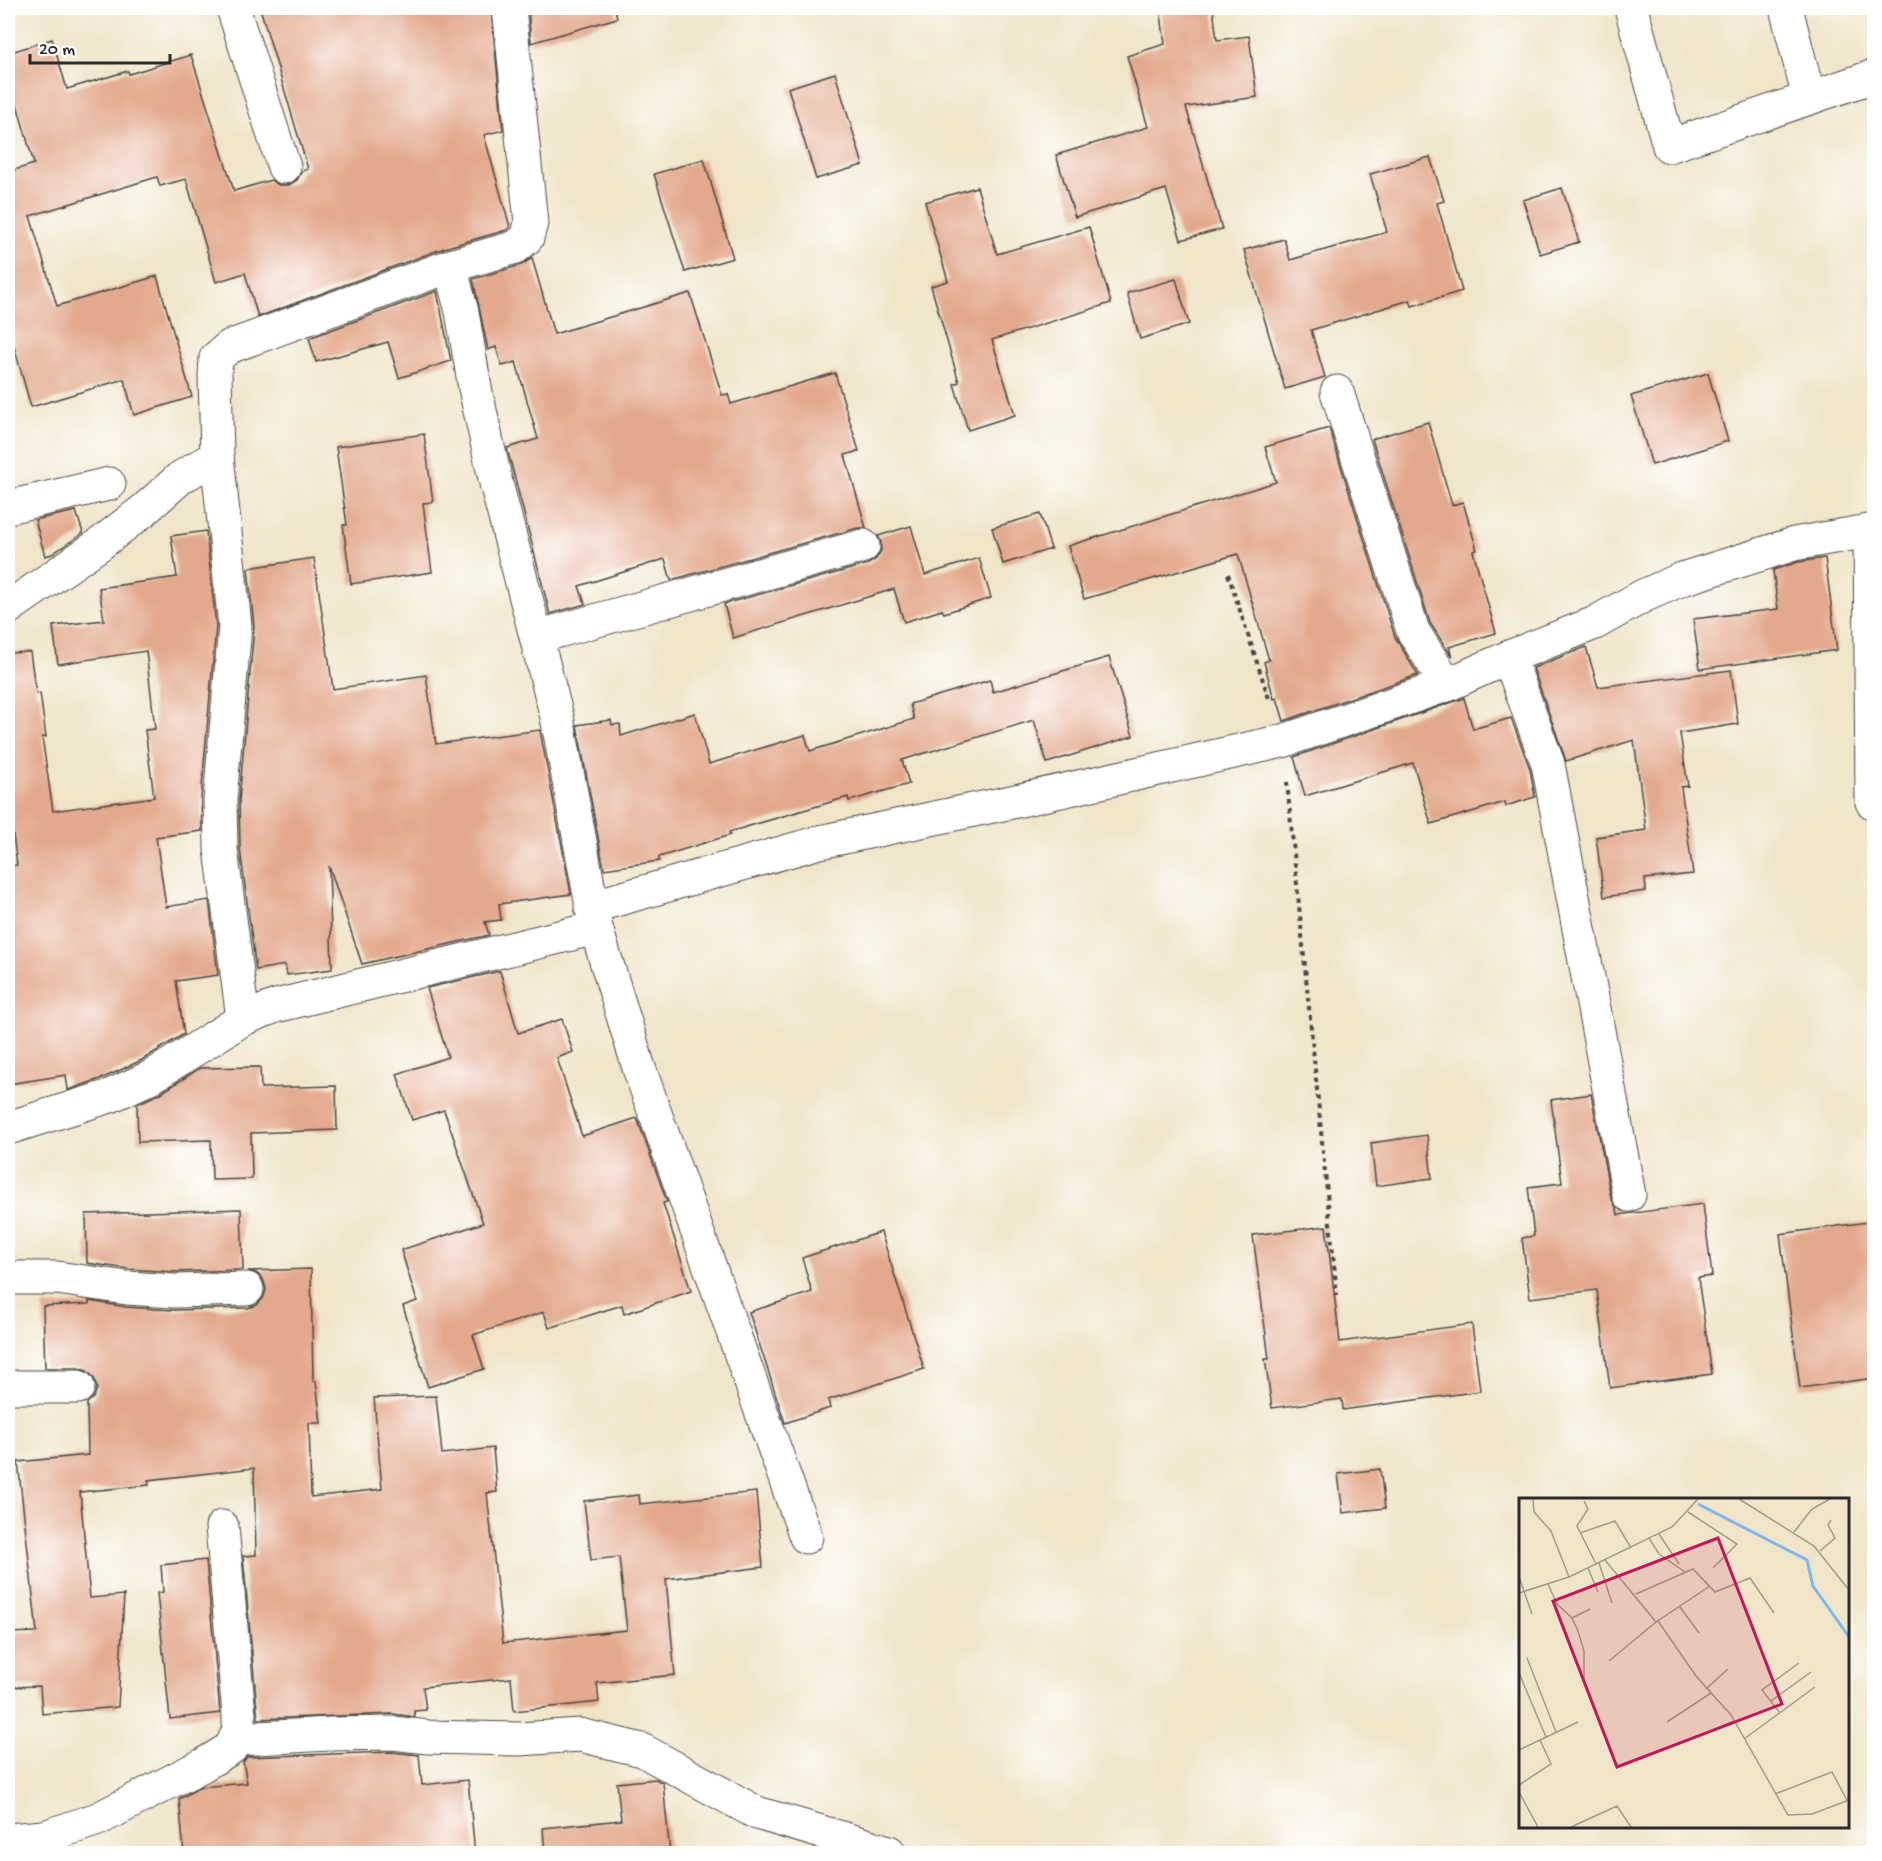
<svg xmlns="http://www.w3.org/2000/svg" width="1882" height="1861" viewBox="0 0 1882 1861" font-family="'Gochi Hand',sans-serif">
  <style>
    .building { fill: #e3a98c }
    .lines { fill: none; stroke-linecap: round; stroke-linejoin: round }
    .minor-casing { stroke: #494743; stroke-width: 35 }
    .path { stroke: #494743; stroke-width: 4; stroke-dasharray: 4.5 4.5; stroke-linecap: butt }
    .minor { stroke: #fff; stroke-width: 33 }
    .inset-river { fill: none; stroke: #7db8ee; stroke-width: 3 }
    .inset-road { fill: none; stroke: #a19b8a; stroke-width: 1.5 }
    .view { fill: #c2185b; fill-opacity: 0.15; stroke: #c2185b; stroke-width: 3 }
    .inset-edge { fill: none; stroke: #2b2b2b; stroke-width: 3 }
  </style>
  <rect width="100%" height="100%" fill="#fff"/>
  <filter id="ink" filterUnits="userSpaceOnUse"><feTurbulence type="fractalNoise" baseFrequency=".0167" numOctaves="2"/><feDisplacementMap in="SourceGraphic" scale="12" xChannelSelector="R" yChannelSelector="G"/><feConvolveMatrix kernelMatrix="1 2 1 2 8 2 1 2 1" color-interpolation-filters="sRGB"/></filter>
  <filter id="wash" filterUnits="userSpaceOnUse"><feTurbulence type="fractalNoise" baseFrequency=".008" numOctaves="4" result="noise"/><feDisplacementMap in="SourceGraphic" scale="24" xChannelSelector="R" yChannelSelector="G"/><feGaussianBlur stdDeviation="1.35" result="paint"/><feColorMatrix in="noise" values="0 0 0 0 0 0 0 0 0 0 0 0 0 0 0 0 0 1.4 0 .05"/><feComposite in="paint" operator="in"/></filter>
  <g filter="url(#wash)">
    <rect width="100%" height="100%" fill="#f0e5c9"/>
    <g id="blocks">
      <g class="building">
        <polygon points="260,8 491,8 503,130 484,135 510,227 507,230 444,248 258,317 245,273 216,282 186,179 160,186 157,177 30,216 57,306 157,276 192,397 134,415 124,379 31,407 8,325 8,172 34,164 8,73 8,53 52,39 67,89 128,71 129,74 191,55 234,191 271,180 279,185 289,185 297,180 302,171 308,169"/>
        <polygon points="528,8 615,8 617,18 531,43"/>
        <polygon points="1160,8 1213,8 1217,40 1249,36 1257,97 1186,107 1222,229 1181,240 1166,189 1075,217 1056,155 1148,127 1127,56 1165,44"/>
        <polygon points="835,73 863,165 816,179 788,88"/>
        <polygon points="1430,157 1444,201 1437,203 1462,291 1412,306 1410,300 1311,330 1325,377 1285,389 1244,250 1284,239 1290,260 1387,232 1370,174"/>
        <polygon points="704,159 733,258 685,272 654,174"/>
        <polygon points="977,187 997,254 1089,227 1111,303 992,340 1015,415 968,430 954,384 959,382 931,286 948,281 925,202"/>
        <polygon points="1562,188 1579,242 1540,254 1523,200"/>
        <polygon points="532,258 554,334 690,293 722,395 728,394 731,404 835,373 859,451 845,455 866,528 858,528 671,580 665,559 579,586 585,604 550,614 507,448 538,439 516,362 502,366 496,347 488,350 473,279 521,265"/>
        <polygon points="1176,279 1189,324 1140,339 1127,293"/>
        <polygon points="437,291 451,361 399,378 388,342 316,362 309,338"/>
        <polygon points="1708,373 1728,441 1652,465 1631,396"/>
        <polygon points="1428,422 1452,505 1463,502 1477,550 1473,551 1496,633 1449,647 1452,657 1430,623 1372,439"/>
        <polygon points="1329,428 1395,637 1418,675 1284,721 1277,698 1274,699 1264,662 1269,660 1238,554 1084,599 1068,546 1276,482 1265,447"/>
        <polygon points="424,434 433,502 423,503 432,572 351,584 343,525 347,525 336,447"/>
        <polygon points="76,511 83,533 52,554 45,556 35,520"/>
        <polygon points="1040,514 1051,549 1003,564 992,528"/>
        <polygon points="911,526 925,575 979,558 991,598 944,613 942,610 904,622 894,589 733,638 724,604 868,564 876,559 881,551 881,542 878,536"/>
        <polygon points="206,531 216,626 201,798 202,831 156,837 166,907 209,900 218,975 176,981 184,1034 142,1060 103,1078 68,1090 66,1075 8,1084 8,867 17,865 8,798 8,653 30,652 36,694 40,693 46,737 42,737 53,811 154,797 145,730 155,729 146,651 58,664 53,626 104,620 99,588 177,577 171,536"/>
        <polygon points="314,558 333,689 426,675 436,744 540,730 571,894 499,904 501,920 485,922 489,935 362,964 329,866 332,969 287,975 285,965 256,970 240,848 239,801 254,627 248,568"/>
        <polygon points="1825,558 1837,650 1700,669 1693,619 1778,609 1773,570 1798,562"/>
        <polygon points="1586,647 1598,687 1731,670 1738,724 1680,733 1688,786 1681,787 1693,874 1645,879 1646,891 1604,897 1596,837 1646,830 1634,740 1566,761 1533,668"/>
        <polygon points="1109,657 1133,736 1047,763 1034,720 902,760 909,784 849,801 848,797 729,832 730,835 659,857 659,861 604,869 577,725 611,720 612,725 620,724 621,736 695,713 709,764 805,735 810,751 914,719 910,704 990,680 993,692"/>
        <polygon points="1464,698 1473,729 1511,718 1530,769 1535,797 1506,806 1505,802 1431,824 1413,763 1305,796 1294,757"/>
        <polygon points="500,971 518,1033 562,1019 573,1052 557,1058 582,1136 637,1118 667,1202 663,1203 691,1291 624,1314 622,1305 549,1328 544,1312 473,1335 484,1369 428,1387 403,1306 417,1301 401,1250 483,1223 444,1110 412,1120 397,1074 448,1057 427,988"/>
        <polygon points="260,1067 261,1088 336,1086 337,1130 251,1133 252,1179 212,1180 211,1140 138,1142 137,1104 161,1093 200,1068"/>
        <polygon points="1591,1094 1611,1198 1617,1209 1618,1215 1703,1204 1712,1276 1698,1278 1712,1374 1610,1388 1597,1290 1530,1298 1522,1238 1534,1236 1528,1187 1562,1183 1551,1100"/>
        <polygon points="1427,1135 1432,1178 1376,1186 1371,1143"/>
        <polygon points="241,1209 243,1270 174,1272 129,1269 87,1263 86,1214"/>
        <polygon points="1875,1221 1875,1378 1800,1388 1780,1234"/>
        <polygon points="1326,1226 1340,1342 1472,1324 1480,1391 1343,1410 1342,1399 1272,1408 1265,1359 1269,1359 1253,1235"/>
        <polygon points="881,1232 924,1369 828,1400 830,1408 785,1423 749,1312 812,1292 802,1258"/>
        <polygon points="311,1269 313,1381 316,1381 321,1423 309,1423 311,1497 382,1489 374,1398 436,1396 442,1454 493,1448 497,1492 487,1493 503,1643 627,1630 619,1557 591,1560 584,1501 639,1495 640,1504 756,1492 763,1567 666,1579 675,1675 597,1683 599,1702 514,1711 511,1678 423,1687 426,1710 414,1711 415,1717 393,1714 258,1719 243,1556 256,1555 254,1468 148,1480 149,1485 80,1492 90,1598 124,1595 118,1707 42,1714 40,1686 8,1687 8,1633 37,1632 18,1462 88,1455 87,1403 94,1397 97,1388 94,1378 87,1371 78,1368 45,1368 43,1306 89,1304 89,1301 126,1307 173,1310 248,1308 257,1305 264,1297 266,1289 263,1279 256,1273 248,1271"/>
        <polygon points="1380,1469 1385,1508 1343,1513 1338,1474"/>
        <polygon points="206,1560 220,1713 170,1719 157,1593 163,1592 161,1565"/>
        <polygon points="392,1752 419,1755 422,1785 468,1780 475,1854 184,1854 179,1799 200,1787 247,1783 243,1762 247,1757"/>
        <polygon points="656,1779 663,1783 670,1854 545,1854 543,1828 621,1820 617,1783"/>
      </g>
    </g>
  </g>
  <g filter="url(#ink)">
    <use href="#blocks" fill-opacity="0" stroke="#494743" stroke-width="1.5"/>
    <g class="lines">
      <defs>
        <g id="minor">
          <polyline points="233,8 284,167"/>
          <polyline points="1631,8 1669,146 1874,76"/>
          <polyline points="1786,8 1809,98"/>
          <polyline points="450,266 462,312 475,388 496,483 557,717 596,928 639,1068 806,1537"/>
          <polyline points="1337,392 1413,631 1447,685"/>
          <polyline points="8,507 109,484"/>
          <polyline points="1870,531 1872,802"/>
          <polyline points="8,608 100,544 144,510 180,478 217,456"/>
          <polyline points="537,637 863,546"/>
          <polyline points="1509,657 1548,764 1629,1195"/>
          <polyline points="591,907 820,842 1007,803 1283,741 1447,685 1509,657 1595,623 1643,596 1682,579 1794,544 1874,530"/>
          <polyline points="243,1019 221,849 220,800 235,626 217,456 215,374 216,358 229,347 450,266 516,247 527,238 531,223 509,8"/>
          <polyline points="8,1128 110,1096 151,1077 243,1019 276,1006 596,928"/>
          <polyline points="8,1278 57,1278 127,1288 174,1291 247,1289"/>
          <polyline points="8,1387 78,1387"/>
          <polyline points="236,1739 330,1734 393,1733 428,1737 519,1739 580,1735 642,1750 757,1813 889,1852"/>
          <polyline points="8,1840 44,1837 98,1819 203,1765 231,1748 239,1729 239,1715 222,1527"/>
        </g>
      </defs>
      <use href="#minor" class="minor-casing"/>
      <g class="path">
        <polyline points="1228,574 1270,702"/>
        <polyline points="1287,782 1337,1295"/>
      </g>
      <use href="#minor" class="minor"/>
    </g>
  </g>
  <g transform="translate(1519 1498)">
    <rect width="330" height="330" fill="#f0e5c9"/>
    <path class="inset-river" d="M179,6L288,62L294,88L330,139"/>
    <path class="inset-road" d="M14,1L15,14L32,33L50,79M220,1L295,48L330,92M65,3L69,11L58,28L77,66M169,14L218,46L194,70M275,34L293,11L311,1M61,35L96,23L112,50M140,36L160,66M130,40L140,56L166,74M301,53L316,40L309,27L312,22M86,62L137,124M80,65L93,105M69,70L79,94M0,79L13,116M29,86L38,106L53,120L59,133L65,153V181M0,95L50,79L153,29L179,1M117,96L174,71L196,94L231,80L255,115M161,109L180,135M53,120L71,111M139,123L177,178L212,217L269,317L293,316L330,302M8,160L37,234M90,163L137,124L191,88M0,175L27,239M187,191L209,171M252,203L292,174M261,215L243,192L280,165M148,224L192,195M191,233L215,223M225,241L296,189M0,252L59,224M0,287L32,266L21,242M0,294L19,329M256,296L313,274L328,302M52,329L98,308L112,329"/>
    <path class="view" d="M199,40L263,206L98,269L34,103Z"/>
    <rect width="330" height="330" class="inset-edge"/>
  </g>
  <rect width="1882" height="1861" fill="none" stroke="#fff" stroke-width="30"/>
  <path d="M30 54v9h140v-9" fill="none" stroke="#2b2b2b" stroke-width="3"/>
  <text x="39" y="54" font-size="18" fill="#2b2b2b" stroke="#ffffff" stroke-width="4.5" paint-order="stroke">20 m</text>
</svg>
